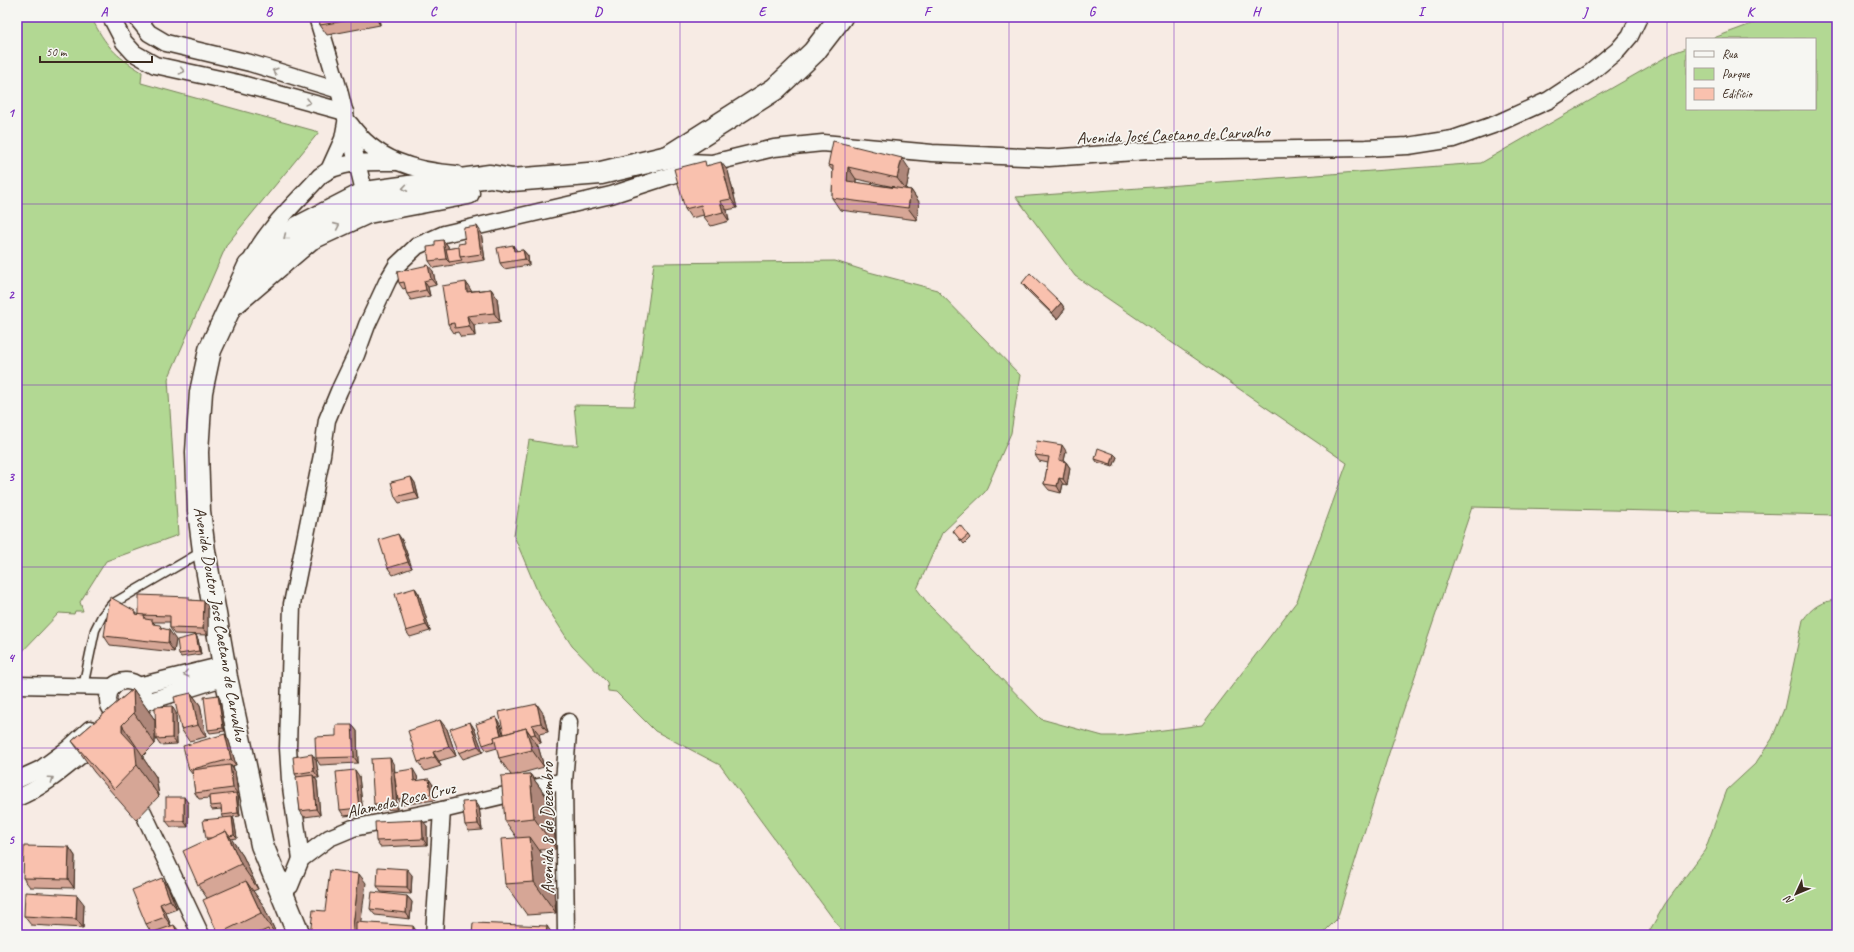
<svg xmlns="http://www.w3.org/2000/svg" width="1854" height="952" viewBox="0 0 1854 952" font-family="Caveat,sans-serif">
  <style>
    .green { fill: #b2d893; stroke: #768158 }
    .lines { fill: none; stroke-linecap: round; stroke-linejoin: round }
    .service-casing { stroke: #3b2a1e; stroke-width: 11 }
    .minor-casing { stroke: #3b2a1e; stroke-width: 19 }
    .secondary-casing { stroke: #3b2a1e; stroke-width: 25 }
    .service { stroke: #f6f6f2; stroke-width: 8 }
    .minor { stroke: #f6f6f2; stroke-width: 16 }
    .secondary { stroke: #f6f6f2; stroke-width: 22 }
    .wall { fill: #d6a696; stroke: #3b2a1e; fill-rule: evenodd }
    .shaded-wall { fill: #ae877a; stroke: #3b2a1e }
    .building { fill: #f9c1ae; stroke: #3b2a1e }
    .oneway { stroke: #989088 }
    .grid { fill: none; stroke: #7b2cbf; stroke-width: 1; stroke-opacity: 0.55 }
    .labels { text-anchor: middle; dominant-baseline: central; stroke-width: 3.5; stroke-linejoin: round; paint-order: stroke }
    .street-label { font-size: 17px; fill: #3b2a1e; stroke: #f6f6f2 }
    .neatline { fill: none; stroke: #7b2cbf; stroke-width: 1.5 }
    .grid-label { font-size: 13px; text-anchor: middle; font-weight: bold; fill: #7b2cbf }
  </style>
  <rect width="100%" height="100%" fill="#f7ebe4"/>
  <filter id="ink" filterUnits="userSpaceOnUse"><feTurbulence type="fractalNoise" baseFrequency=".025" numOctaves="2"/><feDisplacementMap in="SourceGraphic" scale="8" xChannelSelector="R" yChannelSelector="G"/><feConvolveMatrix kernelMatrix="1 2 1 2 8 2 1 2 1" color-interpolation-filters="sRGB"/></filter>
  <g filter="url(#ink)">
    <g class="green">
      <path d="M17,17H91C106,46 114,55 142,72L141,83L319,132L227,244L168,379L178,535L106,561L80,602L83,611H75L74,614L59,613L18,656Z"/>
      <polygon points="1770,17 1837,17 1837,515 1472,507 1389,753 1337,919 1321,935 845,935 720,765 655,731 616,692 608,691 607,682 572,646 539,595 514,536 529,440 558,445 578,445 574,405 634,406 654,263 835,261 869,272 937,290 1020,375 1011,433 985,492 942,533 917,589 929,605 1041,719 1103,736 1117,736 1202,725 1297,601 1347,463 1075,276 1016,197 1481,163 1673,53 1687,48 1687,109 1815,109 1815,39 1711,39"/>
      <path d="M1837,600V935H1647L1665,904L1705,850L1727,790L1755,764L1772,739L1784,709L1803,620C1812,607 1822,601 1837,600Z"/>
    </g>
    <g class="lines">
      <defs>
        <polyline id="service" points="83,687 95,630 102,616 112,604 203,551"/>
        <g id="minor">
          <polyline points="111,17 124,42 134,53 155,65 238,83 345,112"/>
          <polyline points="136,17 149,33 166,43 250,63 339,90"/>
          <polyline points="317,17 339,90 367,203"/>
          <path d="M350,124C375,160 414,171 456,174"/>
          <polyline points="668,157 688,162 712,163 774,148 823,143 932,153 1049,158 1149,151 1366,148 1408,146 1453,139 1496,124 1549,100 1590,73 1618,50 1630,36 1639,17"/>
          <polyline points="329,170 343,139 346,123"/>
          <path d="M251,261C267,228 296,203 320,176C341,160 370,162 395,162"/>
          <circle cx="126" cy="699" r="18"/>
          <polyline points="17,685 113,687"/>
          <polyline points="138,686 224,665"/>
          <polyline points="143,703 226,677"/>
          <polyline points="17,780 41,769 68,749 90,729"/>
          <path d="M17,798C49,785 72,761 99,741"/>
          <polyline points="143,812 201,935"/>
          <polyline points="301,859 290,780 288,748 292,604 322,455 327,420 339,391 356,355 367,325 388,280 397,265 417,246 444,234 611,195 697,167"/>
          <polyline points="274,874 290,886 301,859 329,838 353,828 442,810 564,781"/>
          <polyline points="434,935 442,810"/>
          <polyline points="566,935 564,781 569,722"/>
        </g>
        <g id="secondary">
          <polyline points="235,303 310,239 368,212 468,193"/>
          <polyline points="299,935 262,845 226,677 204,551 199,511 197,452 201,392 210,350 249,266 299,227 365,193 490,176 512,180 601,173 668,157 775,89 814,52 841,17"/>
        </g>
      </defs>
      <use href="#service" class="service-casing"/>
      <use href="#minor" class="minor-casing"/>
      <use href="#secondary" class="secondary-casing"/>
      <use href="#service" class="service"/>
      <use href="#minor" class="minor"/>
      <use href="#secondary" class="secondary"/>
    </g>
    <g class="wall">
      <polygon points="319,17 379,17 380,25 327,35 320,25"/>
      <polygon points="708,165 728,171 737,208 727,210 729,221 711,226 704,217 704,215 691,218 685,209"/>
      <path d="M828,165L910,170L906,189L911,190L919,202L917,220L840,210L832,198L833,171ZM856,179L894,187L856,183Z"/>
      <polygon points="481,232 485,260 434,268 429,261 435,246 443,240 448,246 448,249 459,247"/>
      <polygon points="523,250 528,256 529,265 504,269 500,263 517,251"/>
      <polygon points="433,271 436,285 428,287 430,296 411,300 407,294 406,288 403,289 399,283"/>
      <polygon points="1022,283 1061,303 1065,309 1057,319 1026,289"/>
      <polygon points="491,289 497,298 500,322 474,325 475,336 461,337 458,332 454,333 448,324 472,291"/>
      <polygon points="1066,451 1064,461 1066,462 1070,468 1067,485 1063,484 1061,493 1049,490 1044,484 1048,463 1039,461 1035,455"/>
      <polygon points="1117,457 1113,467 1097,462 1095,459"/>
      <polygon points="411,477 415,483 419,499 399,503 395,497"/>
      <polygon points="953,531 968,535 970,538 964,544"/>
      <polygon points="402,540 412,568 393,575 388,568"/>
      <polygon points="415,588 419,594 430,631 410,637 406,631"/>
      <polygon points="192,600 208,607 208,635 174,634 170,628 170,622 153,622 156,625 163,628 176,640 174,652 110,645 104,636 135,611 137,614 139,615"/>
      <polygon points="198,639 201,654 181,657 179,654"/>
      <polygon points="133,689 155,720 155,744 143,756 143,758 156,777 159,796 136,820 94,772 72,741"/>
      <polygon points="191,693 200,705 206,737 189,741 181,729"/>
      <polygon points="220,699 225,731 210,733 208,730"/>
      <polygon points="176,713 177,744 160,745 156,739"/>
      <polygon points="543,713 548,732 539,734 541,743 537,744 538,746 544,767 515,775 530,774 552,804 556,849 540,850 552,868 556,913 527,915 505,884 517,838 505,821 511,775 499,758 497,748 487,751 483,745 500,724 503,734"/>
      <polygon points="352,725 357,731 358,763 320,765 316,758 336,736"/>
      <polygon points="474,728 483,752 463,759 459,753"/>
      <polygon points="447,729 456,756 439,761 441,766 425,771 418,762"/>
      <polygon points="225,734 229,741 236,765 231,766 235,771 238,794 237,794 238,796 240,816 233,817 234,820 237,838 231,839 243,856 258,889 253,891 263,905 277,935 219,935 218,934 207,898 198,885 207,840 206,838 224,818 222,815 221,809 212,810 210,806 209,798 199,799 195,793 193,775 189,770"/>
      <polygon points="316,760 319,778 315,778 317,781 320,815 304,817 300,811 297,777 295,774"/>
      <polygon points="394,765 395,772 417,776 418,781 429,779 433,785 435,800 402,805 398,799 395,783 397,809 378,810 374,804"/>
      <polygon points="359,776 363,814 344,816 340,810"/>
      <polygon points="184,797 188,803 188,827 171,827 166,821"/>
      <polygon points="475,801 479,807 482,830 469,831 465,825"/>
      <polygon points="427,826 427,845 380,847 376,841"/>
      <polygon points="69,847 75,856 74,888 30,887 23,878"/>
      <polygon points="412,875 411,894 381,892 377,886"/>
      <polygon points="168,887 177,909 166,913 171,926 179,931 154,933 152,934 146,924"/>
      <polygon points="407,896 412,902 410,919 375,915 370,909"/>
      <polygon points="84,904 83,928 31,925 24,916"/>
    </g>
    <g class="shaded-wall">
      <polygon points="375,17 379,17 380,25"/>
      <polygon points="902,158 910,170 906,190 897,178"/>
      <polygon points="721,162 728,171 737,208 731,199"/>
      <polygon points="848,167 856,179 855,193 847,181"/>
      <polygon points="911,190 919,202 917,220 908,208"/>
      <polygon points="720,201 727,210 729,221 723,212"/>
      <polygon points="477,226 481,232 485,260 481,254"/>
      <polygon points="443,240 448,246 450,262 449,262 446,259"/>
      <polygon points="513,245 517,251 514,251"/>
      <polygon points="523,250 528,256 529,265 525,259"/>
      <polygon points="428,265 433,271 436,285 431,279"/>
      <polygon points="424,281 428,287 430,296 426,290"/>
      <polygon points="466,282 472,292 467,292"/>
      <polygon points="491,289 497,298 500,322 494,313"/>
      <polygon points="1061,303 1065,309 1057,319 1052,313"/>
      <polygon points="467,316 474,325 475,336 469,326"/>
      <polygon points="1062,445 1066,451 1063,466 1059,460"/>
      <polygon points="1114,454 1117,457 1113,467 1111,464"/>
      <polygon points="1066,462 1070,468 1067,485 1063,479"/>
      <polygon points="411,477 415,483 419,499 415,492"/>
      <polygon points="1059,478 1063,484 1061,493 1057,486"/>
      <polygon points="398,534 402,540 412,568 408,562"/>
      <polygon points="415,588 419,594 430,631 426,625"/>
      <polygon points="204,601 208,607 208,635 203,629"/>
      <polygon points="169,630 176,640 174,652 168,643"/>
      <polygon points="196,635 198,639 201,654 199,651"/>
      <polygon points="133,689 155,720 155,744 134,713"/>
      <polygon points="191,693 200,705 206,737 198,725"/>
      <polygon points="218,695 220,699 225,731 223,728"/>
      <polygon points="537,704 543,713 548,732 541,723"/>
      <polygon points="172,706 176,713 177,744 172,738"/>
      <polygon points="496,717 500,724 507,745 503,739"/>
      <polygon points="440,720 447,729 456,756 449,747"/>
      <polygon points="470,722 474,728 483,752 478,746"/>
      <polygon points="122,725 143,756 143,758 156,777 159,796 137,765 122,732"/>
      <polygon points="352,725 357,731 358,763 354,757"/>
      <polygon points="532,725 539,734 541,743 535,734"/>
      <polygon points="526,728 538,746 544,767 532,750"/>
      <polygon points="225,734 229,741 236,765 231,759"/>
      <polygon points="433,752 439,761 441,766 435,757"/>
      <polygon points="312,754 316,760 319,778 314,771"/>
      <polygon points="390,758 394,765 397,809 393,803"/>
      <polygon points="230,765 235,771 238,794 233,788"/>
      <polygon points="413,769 417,776 419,787 414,781"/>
      <polygon points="355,770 359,776 363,814 359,808"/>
      <polygon points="530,774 552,804 556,849 534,818"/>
      <polygon points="313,775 317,781 320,815 316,809"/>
      <polygon points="429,779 433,785 435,800 431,794"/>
      <polygon points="236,793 238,796 240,816 238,813"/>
      <polygon points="184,797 188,803 188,827 184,821"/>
      <polygon points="475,801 479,807 482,830 478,824"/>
      <polygon points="232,817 234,820 237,838 234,835"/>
      <polygon points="422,820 427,826 427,845 423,839"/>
      <polygon points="226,831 243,856 258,889 241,864"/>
      <polygon points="530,837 552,868 556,913 534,882"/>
      <polygon points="69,847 75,856 74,888 68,879"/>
      <polygon points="407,869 412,875 411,894 407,887"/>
      <polygon points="359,874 366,883 359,935 352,935"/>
      <polygon points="162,878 168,887 177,909 170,900"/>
      <polygon points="246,881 263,905 277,935 276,935 261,913"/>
      <polygon points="77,895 84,904 83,928 76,919"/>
      <polygon points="407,896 412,902 410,919 406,913"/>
      <polygon points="160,904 166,913 171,926 165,917"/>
      <polygon points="174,925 179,931 180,935 178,935"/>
      <polygon points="413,926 419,935 413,935"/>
      <polygon points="547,926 553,935 546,935"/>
    </g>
    <g class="building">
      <polygon points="319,17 368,17 320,25"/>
      <polygon points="833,141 902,158 897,178 848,167 847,181 911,190 908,208 832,198 833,166 828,165"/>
      <polygon points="705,161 706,166 721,162 731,199 720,201 723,212 704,217 701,205 685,209 674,169"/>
      <polygon points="477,226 481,254 460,257 458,244 465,243 463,228"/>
      <polygon points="443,240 446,259 429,261 427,247 435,246 435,241"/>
      <polygon points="513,245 514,251 523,250 525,259 500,263 497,248"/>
      <polygon points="459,247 460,257 462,260 449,262 446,249"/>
      <polygon points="428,265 431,279 424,281 426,290 407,294 404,282 399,283 397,272"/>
      <polygon points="1030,273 1061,303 1052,313 1022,283"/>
      <polygon points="466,282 467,292 491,289 494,313 467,316 469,326 455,328 454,323 448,324 442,286"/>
      <polygon points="1037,441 1062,445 1059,460 1066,462 1063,479 1059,478 1057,486 1044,484 1049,457 1035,455"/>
      <polygon points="1098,448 1114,454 1111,464 1095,459"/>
      <polygon points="411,477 415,492 395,497 391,482"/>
      <polygon points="960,525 968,535 961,541 953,531"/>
      <polygon points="398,534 408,562 388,568 379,540"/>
      <polygon points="415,588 426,625 406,631 395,594"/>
      <polygon points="139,595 189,597 189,600 204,601 203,629 170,628 170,616 139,615"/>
      <polygon points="110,597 135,611 135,614 144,615 145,619 152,620 153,624 160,625 161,628 169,630 168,643 104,636"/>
      <polygon points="196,635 199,651 179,654 177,640"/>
      <polygon points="133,689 134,713 122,725 122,732 135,746 137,765 114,789 72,741"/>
      <polygon points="191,693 198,725 181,729 174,697"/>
      <polygon points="218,695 223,728 208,730 204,697"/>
      <polygon points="537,704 541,723 532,725 535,734 531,735 526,728 504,734 499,712"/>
      <polygon points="172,706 172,738 156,739 155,707"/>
      <polygon points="496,717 501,735 494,737 495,741 483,745 476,724"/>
      <polygon points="440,720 449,747 433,752 435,757 418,762 408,731"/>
      <polygon points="470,722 478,746 459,753 450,729"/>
      <polygon points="336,725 352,725 354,757 316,758 315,737 336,736"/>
      <polygon points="526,728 532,750 499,758 494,737"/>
      <polygon points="225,734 231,759 189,770 183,746"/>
      <polygon points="312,754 314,771 295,774 293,757"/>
      <polygon points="390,758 393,803 374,804 371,759"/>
      <polygon points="230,765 233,788 195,793 192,770"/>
      <polygon points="413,769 414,781 429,779 431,794 398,799 394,772"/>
      <polygon points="355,770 359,808 340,810 336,772"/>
      <polygon points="530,774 534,818 505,821 501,776"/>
      <polygon points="313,775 316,809 300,811 296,777"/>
      <polygon points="236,793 238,813 222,815 221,805 210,806 209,796"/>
      <rect x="166" y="797" width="18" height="24"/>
      <polygon points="475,801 478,824 465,825 462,802"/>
      <polygon points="232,817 234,835 229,836 226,831 212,838 206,838 203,820"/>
      <polygon points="422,820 423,839 376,841 375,822"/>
      <polygon points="226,831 241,864 198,885 183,851"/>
      <polygon points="530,837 534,882 505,884 501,839"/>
      <polygon points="24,846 69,847 68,879 23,878"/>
      <polygon points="378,867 407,869 407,887 377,886"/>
      <polygon points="330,870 359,874 352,935 310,935 313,910 325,911"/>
      <polygon points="162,878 170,900 160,904 165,917 146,924 132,890"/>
      <polygon points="246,881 261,913 218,934 203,900"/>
      <polygon points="25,892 77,895 76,919 24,916"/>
      <polygon points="372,892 407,896 406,913 370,909"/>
      <polygon points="356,922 413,926 413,935 356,935"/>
      <polygon points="473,923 547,926 546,935 472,935"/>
      <polygon points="174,925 178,935 155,935 154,932"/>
      <polygon points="268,929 271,935 254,935"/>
    </g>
    <defs><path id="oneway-chevron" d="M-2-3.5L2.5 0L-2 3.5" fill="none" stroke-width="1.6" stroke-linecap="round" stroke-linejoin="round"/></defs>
    <g class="oneway">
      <use href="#oneway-chevron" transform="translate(182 71) rotate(12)"/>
      <use href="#oneway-chevron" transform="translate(275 71) rotate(-163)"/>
      <use href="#oneway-chevron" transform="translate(308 102) rotate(15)"/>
      <use href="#oneway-chevron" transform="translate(405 188) rotate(172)"/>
      <use href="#oneway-chevron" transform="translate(337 226) rotate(-24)"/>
      <use href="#oneway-chevron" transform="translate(286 237) rotate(142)"/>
      <use href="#oneway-chevron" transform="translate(186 674) rotate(166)"/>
      <use href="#oneway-chevron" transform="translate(51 779) rotate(-35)"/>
    </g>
  </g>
  <path class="grid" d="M187,17V935M351,17V935M516,17V935M680,17V935M845,17V935M1009,17V935M1174,17V935M1338,17V935M1503,17V935M1667,17V935M17,204H1837M17,385H1837M17,567H1837M17,748H1837"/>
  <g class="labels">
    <g class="street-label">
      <text transform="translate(1173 135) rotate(-2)">Avenida José Caetano de Carvalho</text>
      <text transform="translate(220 624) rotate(80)">Avenida Doutor José Caetano de Carvalho</text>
      <text transform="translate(401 800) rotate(-13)">Alameda Rosa Cruz</text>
      <text transform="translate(547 828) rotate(-90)">Avenida 8 de Dezembro</text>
    </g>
  </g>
  <rect width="1854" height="952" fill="none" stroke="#f6f6f2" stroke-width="44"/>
  <rect x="1686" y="38" width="130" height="72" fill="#f6f6f2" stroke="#aba49d"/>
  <rect x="1694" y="51" width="20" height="6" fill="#f6f6f2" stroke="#aba49d"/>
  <text x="1722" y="58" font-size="12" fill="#3b2a1e">Rua</text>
  <rect x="1694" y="68" width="20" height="12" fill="#b2d893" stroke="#aba49d"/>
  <text x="1722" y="78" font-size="12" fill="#3b2a1e">Parque</text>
  <rect x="1694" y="88" width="20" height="12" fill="#f9c1ae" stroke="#aba49d"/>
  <text x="1722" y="98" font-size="12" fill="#3b2a1e">Edifício</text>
  <g transform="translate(1796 894) rotate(226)" stroke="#f6f6f2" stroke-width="3" paint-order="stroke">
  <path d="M0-3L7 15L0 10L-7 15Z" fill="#3b2a1e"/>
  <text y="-6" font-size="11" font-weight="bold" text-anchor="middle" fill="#3b2a1e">N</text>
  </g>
  <path d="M40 56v6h112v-6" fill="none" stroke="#3b2a1e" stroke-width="2"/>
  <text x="46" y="56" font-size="12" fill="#3b2a1e" stroke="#f6f6f2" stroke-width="3" paint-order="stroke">50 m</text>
  <rect x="22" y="22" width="1810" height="908" class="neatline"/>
  <g class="grid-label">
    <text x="104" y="16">A</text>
    <text x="269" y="16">B</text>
    <text x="433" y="16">C</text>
    <text x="598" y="16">D</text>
    <text x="762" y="16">E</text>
    <text x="927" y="16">F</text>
    <text x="1092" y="16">G</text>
    <text x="1256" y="16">H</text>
    <text x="1421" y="16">I</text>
    <text x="1585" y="16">J</text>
    <text x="1750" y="16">K</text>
    <text x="11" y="117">1</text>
    <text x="11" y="299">2</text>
    <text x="11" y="481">3</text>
    <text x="11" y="662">4</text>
    <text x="11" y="844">5</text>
  </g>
</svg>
